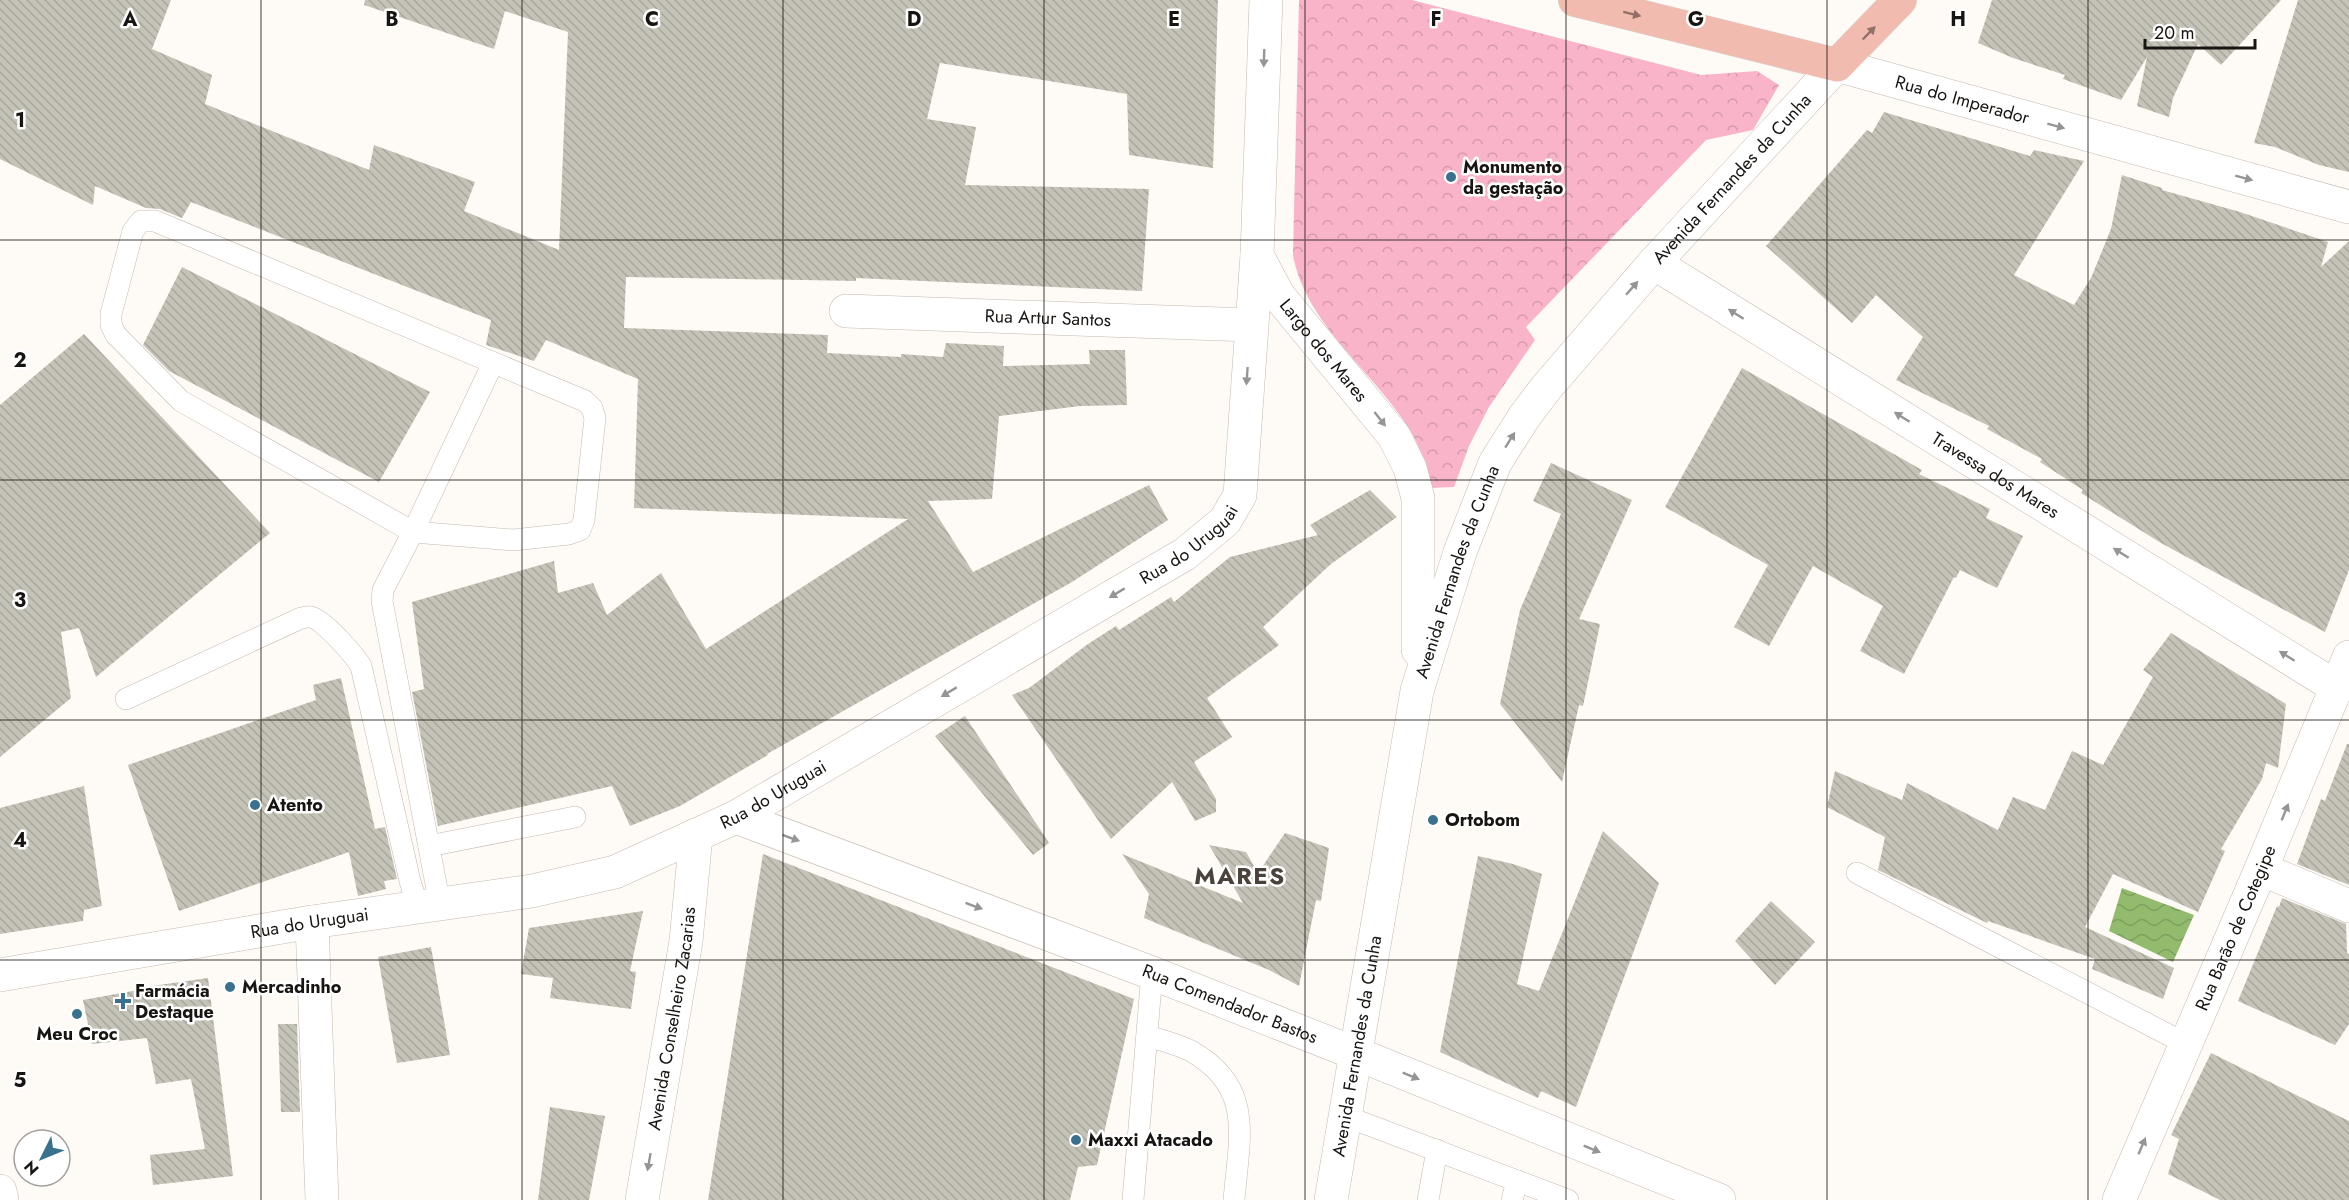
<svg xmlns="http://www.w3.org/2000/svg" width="2349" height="1200" viewBox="0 0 2349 1200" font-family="Jost,sans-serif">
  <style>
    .park { fill: url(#park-crowns) }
    .water { fill: url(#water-waves) }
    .building { fill: url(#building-back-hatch) }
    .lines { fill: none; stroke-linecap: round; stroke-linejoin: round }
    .service-casing { stroke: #c4bab1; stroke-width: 22 }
    .minor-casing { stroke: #c4bab1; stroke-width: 34 }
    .tertiary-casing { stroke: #c4bab1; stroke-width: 34 }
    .secondary-casing { stroke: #c4bab1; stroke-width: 34 }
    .primary-casing { stroke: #d5d5d4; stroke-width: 34 }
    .service { stroke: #fff; stroke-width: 21 }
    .minor { stroke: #fff; stroke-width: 33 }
    .tertiary { stroke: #fff; stroke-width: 33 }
    .secondary { stroke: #fff; stroke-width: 33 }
    .primary { stroke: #f2bbb0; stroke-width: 33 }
    .oneway { fill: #907068 }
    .oneway2 { fill: #979594 }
    .grid { fill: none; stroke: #181411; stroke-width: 1.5; stroke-opacity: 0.55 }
    .poi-dot { fill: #3a728d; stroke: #fff; stroke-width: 2 }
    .labels { text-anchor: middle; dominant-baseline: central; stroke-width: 5; stroke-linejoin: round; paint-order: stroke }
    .street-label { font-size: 18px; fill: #181411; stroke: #fff }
    .poi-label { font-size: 18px; font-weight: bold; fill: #181411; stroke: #fff; text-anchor: start }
    .district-label { font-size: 24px; font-weight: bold; letter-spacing: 1.5px; fill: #4b423b; stroke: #fff }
    .grid-label { font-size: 20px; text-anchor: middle; font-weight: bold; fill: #181411; stroke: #fff; stroke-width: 5; stroke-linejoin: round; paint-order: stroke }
  </style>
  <defs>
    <pattern id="park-crowns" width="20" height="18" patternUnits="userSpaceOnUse" patternTransform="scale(1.5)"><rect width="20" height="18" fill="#f9b4c9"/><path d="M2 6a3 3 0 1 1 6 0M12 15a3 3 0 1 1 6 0" fill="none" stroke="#d59aac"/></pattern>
    <pattern id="water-waves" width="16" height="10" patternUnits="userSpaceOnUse" patternTransform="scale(1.5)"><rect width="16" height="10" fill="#93bb6e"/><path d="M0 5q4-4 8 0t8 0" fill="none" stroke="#7ea05e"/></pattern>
    <pattern id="building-back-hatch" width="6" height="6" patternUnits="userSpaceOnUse" patternTransform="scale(1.5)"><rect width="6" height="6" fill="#c5c3b7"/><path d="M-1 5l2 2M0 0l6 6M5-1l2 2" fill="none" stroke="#a8a79c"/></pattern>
  </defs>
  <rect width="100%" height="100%" fill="#fefaf6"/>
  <path class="park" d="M1299,0H1412L1701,75L1757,71L1779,85L1753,130L1706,140L1526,327L1535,340L1489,407L1469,446L1454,487L1431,488C1426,465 1419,443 1406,424C1370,369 1305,322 1293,255Z"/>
  <polygon class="water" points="2122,888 2194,915 2173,962 2109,931"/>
  <g class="building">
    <polygon points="0,0 171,0 152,49 212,75 205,104 369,170 374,145 475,182 464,211 559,250 568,32 505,11 494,49 364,5 365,0 1218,0 1213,168 1129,155 1127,94 940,63 927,119 976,127 965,185 1149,189 1142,291 856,278 856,281 626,277 624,328 828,335 827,353 901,357 901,354 943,357 946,343 1004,346 1003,366 1090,364 1089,350 1125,350 1127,405 1080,406 999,416 992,499 928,501 973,572 1149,485 1168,520 1072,582 767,754 768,755 680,806 630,826 612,786 438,826 412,692 424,689 412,602 554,561 558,593 593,583 607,615 661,573 706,649 908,519 634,508 638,379 546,340 534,361 486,345 491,320 191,202 182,218 160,209 146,208 95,186 93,205 0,159"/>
    <polygon points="1992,0 2281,0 2221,65 2198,44 2173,98 2169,117 2137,106 2147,57 2121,100 2063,79 2065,75 2013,58 1978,43"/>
    <polygon points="2298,0 2349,0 2349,172 2319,165 2275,147 2254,143"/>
    <polygon points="1884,112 2030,156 2034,150 2084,161 2014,275 2074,305 2091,278 2111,229 2122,175 2162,188 2162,190 2240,212 2328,242 2321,267 2349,241 2349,570 2325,632 2161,543 2081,493 2083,490 2040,462 2042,459 1987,429 1989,426 1896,380 1923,337 1876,295 1852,323 1766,246 1867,130 1872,133"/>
    <polygon points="182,267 430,392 379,482 169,371 143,345"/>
    <polygon points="84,334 270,533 96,677 79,628 61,632 71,698 0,757 0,405"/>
    <polygon points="1742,368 1922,470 1919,474 1990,509 1986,518 2023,536 1997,588 1960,570 1956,578 1954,577 1904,674 1860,651 1883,606 1813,566 1769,646 1734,627 1768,565 1665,507"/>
    <polygon points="1551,463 1632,500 1579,619 1600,624 1583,706 1579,705 1562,782 1500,704 1520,610 1561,514 1533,501"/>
    <polygon points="1370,490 1397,517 1331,564 1263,627 1279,645 1207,698 1232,737 1194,762 1216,799 1216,812 1195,821 1172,782 1111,839 1012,695 1029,688 1088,644 1116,626 1119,630 1171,597 1174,602 1230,557 1318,535 1310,525"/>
    <polygon points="2171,633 2286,704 2278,768 2266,763 2262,779 2221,849 2225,851 2198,912 2113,874 2085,927 2174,968 2163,999 2092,969 2095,959 1988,921 1987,923 1878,870 1885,837 1827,807 1835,771 1902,800 1907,783 1998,830 2013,797 2045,810 2072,751 2103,765 2153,677 2143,670"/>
    <polygon points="341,678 375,829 385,827 397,879 384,881 386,889 358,896 349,852 179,911 128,765 316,700 313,685"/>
    <polygon points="965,716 1049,843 1033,855 935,736"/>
    <polygon points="2347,744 2349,744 2349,885 2297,864 2321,799 2325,801"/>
    <polygon points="84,786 102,906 84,910 83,921 0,934 0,808"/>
    <polygon points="1603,831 1659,883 1576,1107 1541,1091 1538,1098 1440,1052 1478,856 1513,864 1542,874 1517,984 1539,991"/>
    <polygon points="1285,833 1329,848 1321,901 1316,900 1299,986 1269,970 1144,918 1149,894 1122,854 1243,903 1209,845 1246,852 1258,873"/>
    <polygon points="763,854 1134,999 1097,1165 1078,1167 1070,1200 708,1200"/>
    <polygon points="2282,898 2346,924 2347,953 2349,954 2349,1024 2335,1045 2238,1001 2277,906 2279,907"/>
    <polygon points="1771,901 1815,942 1775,985 1735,941"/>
    <polygon points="643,911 630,971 636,972 631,1009 550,998 553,978 521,974 529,928"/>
    <polygon points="431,947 450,1055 397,1063 378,957"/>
    <polygon points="208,978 233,1176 153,1185 150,1155 205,1149 191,1079 156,1084 147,1038 92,1044 83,1000 138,990 138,988"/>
    <polygon points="278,1024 297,1024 300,1112 281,1112"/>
    <polygon points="2211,1053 2349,1121 2349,1200 2220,1200 2168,1174 2179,1139 2171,1135"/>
    <polygon points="550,1107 605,1116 589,1200 538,1200"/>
  </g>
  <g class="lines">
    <defs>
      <g id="service">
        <polygon points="141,221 155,221 585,401 592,408 595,418 584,520 580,530 569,534 513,540 413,532 181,401 116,335 111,325 111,314 133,231"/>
        <path d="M126,699L301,618C305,618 308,616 311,617C323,619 355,656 361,666L410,881L418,907"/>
        <polyline points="429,846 575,817"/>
        <polyline points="1857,873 2186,1044"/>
        <polyline points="440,905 382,601 383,590 413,532 493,363"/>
        <path d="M1147,1036C1161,1040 1178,1044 1191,1051C1255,1087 1239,1138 1234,1200"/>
        <polyline points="1345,1116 1568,1200"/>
        <polyline points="1133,1200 1152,973"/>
        <polyline points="1428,1200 1437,1150"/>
        <polyline points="1512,1200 1517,1181"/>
      </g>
      <g id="minor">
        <path id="s1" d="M1837,65L2349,207"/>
        <path id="s2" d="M1654,263L2336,687"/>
        <path id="s3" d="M846,311L1251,325"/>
        <polyline points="2261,869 2349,906"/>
        <polyline points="312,922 322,1200"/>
        <polyline points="1357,1054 1719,1200"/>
        <polyline points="0,1191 2,1200"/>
        <path id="s4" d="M642,1200L686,941L696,835"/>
      </g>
      <g id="tertiary">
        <path id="s5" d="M736,817L1152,973L1357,1054"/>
        <path id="s6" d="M0,975L312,922L532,891L615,872L736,817L1185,554L1225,521L1240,495L1257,255"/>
        <path id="s7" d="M2119,1200L2261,869L2349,657"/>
      </g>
      <g id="secondary">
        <path id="s8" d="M1266,0L1257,255L1278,295L1394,436L1410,468L1418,498V650"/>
        <path id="s9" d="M1331,1200L1417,691L1460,552L1495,463L1524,417L1546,388L1654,263L1837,65"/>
      </g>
      <polyline id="primary" points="1575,0 1837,65 1900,0"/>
    </defs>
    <use href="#service" class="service-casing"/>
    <use href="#minor" class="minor-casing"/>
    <use href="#tertiary" class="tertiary-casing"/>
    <use href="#secondary" class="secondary-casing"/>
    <use href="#primary" class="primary-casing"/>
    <use href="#service" class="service"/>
    <use href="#minor" class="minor"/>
    <use href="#tertiary" class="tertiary"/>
    <use href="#secondary" class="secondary"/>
    <use href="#primary" class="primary"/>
  </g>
  <defs><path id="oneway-solid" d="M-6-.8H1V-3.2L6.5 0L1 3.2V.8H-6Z" transform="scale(1.5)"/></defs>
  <g class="oneway">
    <use href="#oneway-solid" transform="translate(1632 14) rotate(14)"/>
    <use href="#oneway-solid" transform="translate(1869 33) rotate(-46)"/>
  </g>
  <g class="oneway2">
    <use href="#oneway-solid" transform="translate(1264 58) rotate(92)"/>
    <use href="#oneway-solid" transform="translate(2056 126) rotate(15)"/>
    <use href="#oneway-solid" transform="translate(2244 178) rotate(15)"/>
    <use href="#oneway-solid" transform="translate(1632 288) rotate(-49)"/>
    <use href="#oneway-solid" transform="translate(1736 314) rotate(-148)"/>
    <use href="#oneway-solid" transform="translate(1247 376) rotate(94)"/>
    <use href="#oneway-solid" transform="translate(1902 417) rotate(-148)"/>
    <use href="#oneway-solid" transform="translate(1380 419) rotate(52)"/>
    <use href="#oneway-solid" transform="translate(1510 440) rotate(-58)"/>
    <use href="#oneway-solid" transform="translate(2121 553) rotate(-148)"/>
    <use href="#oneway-solid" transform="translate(1117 593) rotate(149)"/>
    <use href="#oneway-solid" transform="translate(2287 656) rotate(-148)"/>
    <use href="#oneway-solid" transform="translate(949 692) rotate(149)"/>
    <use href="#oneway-solid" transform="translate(2285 812) rotate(-68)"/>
    <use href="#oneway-solid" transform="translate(791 838) rotate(20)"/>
    <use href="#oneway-solid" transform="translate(974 906) rotate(20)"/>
    <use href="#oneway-solid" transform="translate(1411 1076) rotate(22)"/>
    <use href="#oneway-solid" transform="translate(2142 1146) rotate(-67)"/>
    <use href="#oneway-solid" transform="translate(1592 1149) rotate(22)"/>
    <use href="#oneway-solid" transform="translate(649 1162) rotate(100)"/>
  </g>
  <path class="grid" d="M261,0V1200M522,0V1200M783,0V1200M1044,0V1200M1305,0V1200M1566,0V1200M1827,0V1200M2088,0V1200M0,240H2349M0,480H2349M0,720H2349M0,960H2349"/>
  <g class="poi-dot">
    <circle cx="1451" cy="177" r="6"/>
    <circle cx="255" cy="805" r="6"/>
    <circle cx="1433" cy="820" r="6"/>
    <circle cx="230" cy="987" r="6"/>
    <path d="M120 992h6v6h6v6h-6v6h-6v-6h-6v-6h6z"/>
    <circle cx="77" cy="1014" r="6"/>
    <circle cx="1076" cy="1140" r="6"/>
  </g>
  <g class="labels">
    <g class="street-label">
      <text stroke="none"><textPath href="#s1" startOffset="130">Rua do Imperador</textPath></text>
      <text stroke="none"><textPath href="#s9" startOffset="1128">Avenida Fernandes da Cunha</textPath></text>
      <text stroke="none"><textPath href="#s3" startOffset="202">Rua Artur Santos</textPath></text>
      <text stroke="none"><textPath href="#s8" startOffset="372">Largo dos Mares</textPath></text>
      <text stroke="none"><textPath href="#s2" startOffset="402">Travessa dos Mares</textPath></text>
      <text stroke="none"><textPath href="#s6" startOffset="1286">Rua do Uruguai</textPath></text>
      <text stroke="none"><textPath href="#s9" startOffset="642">Avenida Fernandes da Cunha</textPath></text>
      <text stroke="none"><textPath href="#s6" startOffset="800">Rua do Uruguai</textPath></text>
      <text stroke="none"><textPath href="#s6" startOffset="314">Rua do Uruguai</textPath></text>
      <text stroke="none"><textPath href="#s7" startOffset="296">Rua Barão de Cotegipe</textPath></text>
      <text stroke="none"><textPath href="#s5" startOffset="528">Rua Comendador Bastos</textPath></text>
      <text stroke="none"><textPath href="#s4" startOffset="184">Avenida Conselheiro Zacarias</textPath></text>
      <text stroke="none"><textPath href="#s9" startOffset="156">Avenida Fernandes da Cunha</textPath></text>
    </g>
    <g class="poi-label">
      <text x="1463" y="167">Monumento<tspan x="1463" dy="21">da gestação</tspan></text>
      <text x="267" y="805">Atento</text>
      <text x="1445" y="820">Ortobom</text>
      <text x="242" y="987">Mercadinho</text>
      <text x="135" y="991">Farmácia<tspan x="135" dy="21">Destaque</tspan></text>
      <text x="77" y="1034" text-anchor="middle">Meu Croc</text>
      <text x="1088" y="1140">Maxxi Atacado</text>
    </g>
    <g class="district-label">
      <text x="1240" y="875">MARES</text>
    </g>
  </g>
  <g class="grid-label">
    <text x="130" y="26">A</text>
    <text x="392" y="26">B</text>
    <text x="652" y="26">C</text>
    <text x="914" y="26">D</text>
    <text x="1174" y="26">E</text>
    <text x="1436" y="26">F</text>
    <text x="1696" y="26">G</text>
    <text x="1958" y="26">H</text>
    <text x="20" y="127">1</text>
    <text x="20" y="367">2</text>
    <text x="20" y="607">3</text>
    <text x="20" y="847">4</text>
    <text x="20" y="1087">5</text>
  </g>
  <g transform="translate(42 1158) rotate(227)"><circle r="28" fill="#ffffff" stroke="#a3a1a0" stroke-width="1.5"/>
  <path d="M0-4.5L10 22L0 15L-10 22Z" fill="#3a728d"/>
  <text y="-9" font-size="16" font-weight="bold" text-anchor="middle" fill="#181411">N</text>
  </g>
  <path d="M2145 39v9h110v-9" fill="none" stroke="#181411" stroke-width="3"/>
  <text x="2154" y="39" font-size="18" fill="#181411" stroke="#ffffff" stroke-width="4.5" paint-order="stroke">20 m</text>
</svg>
